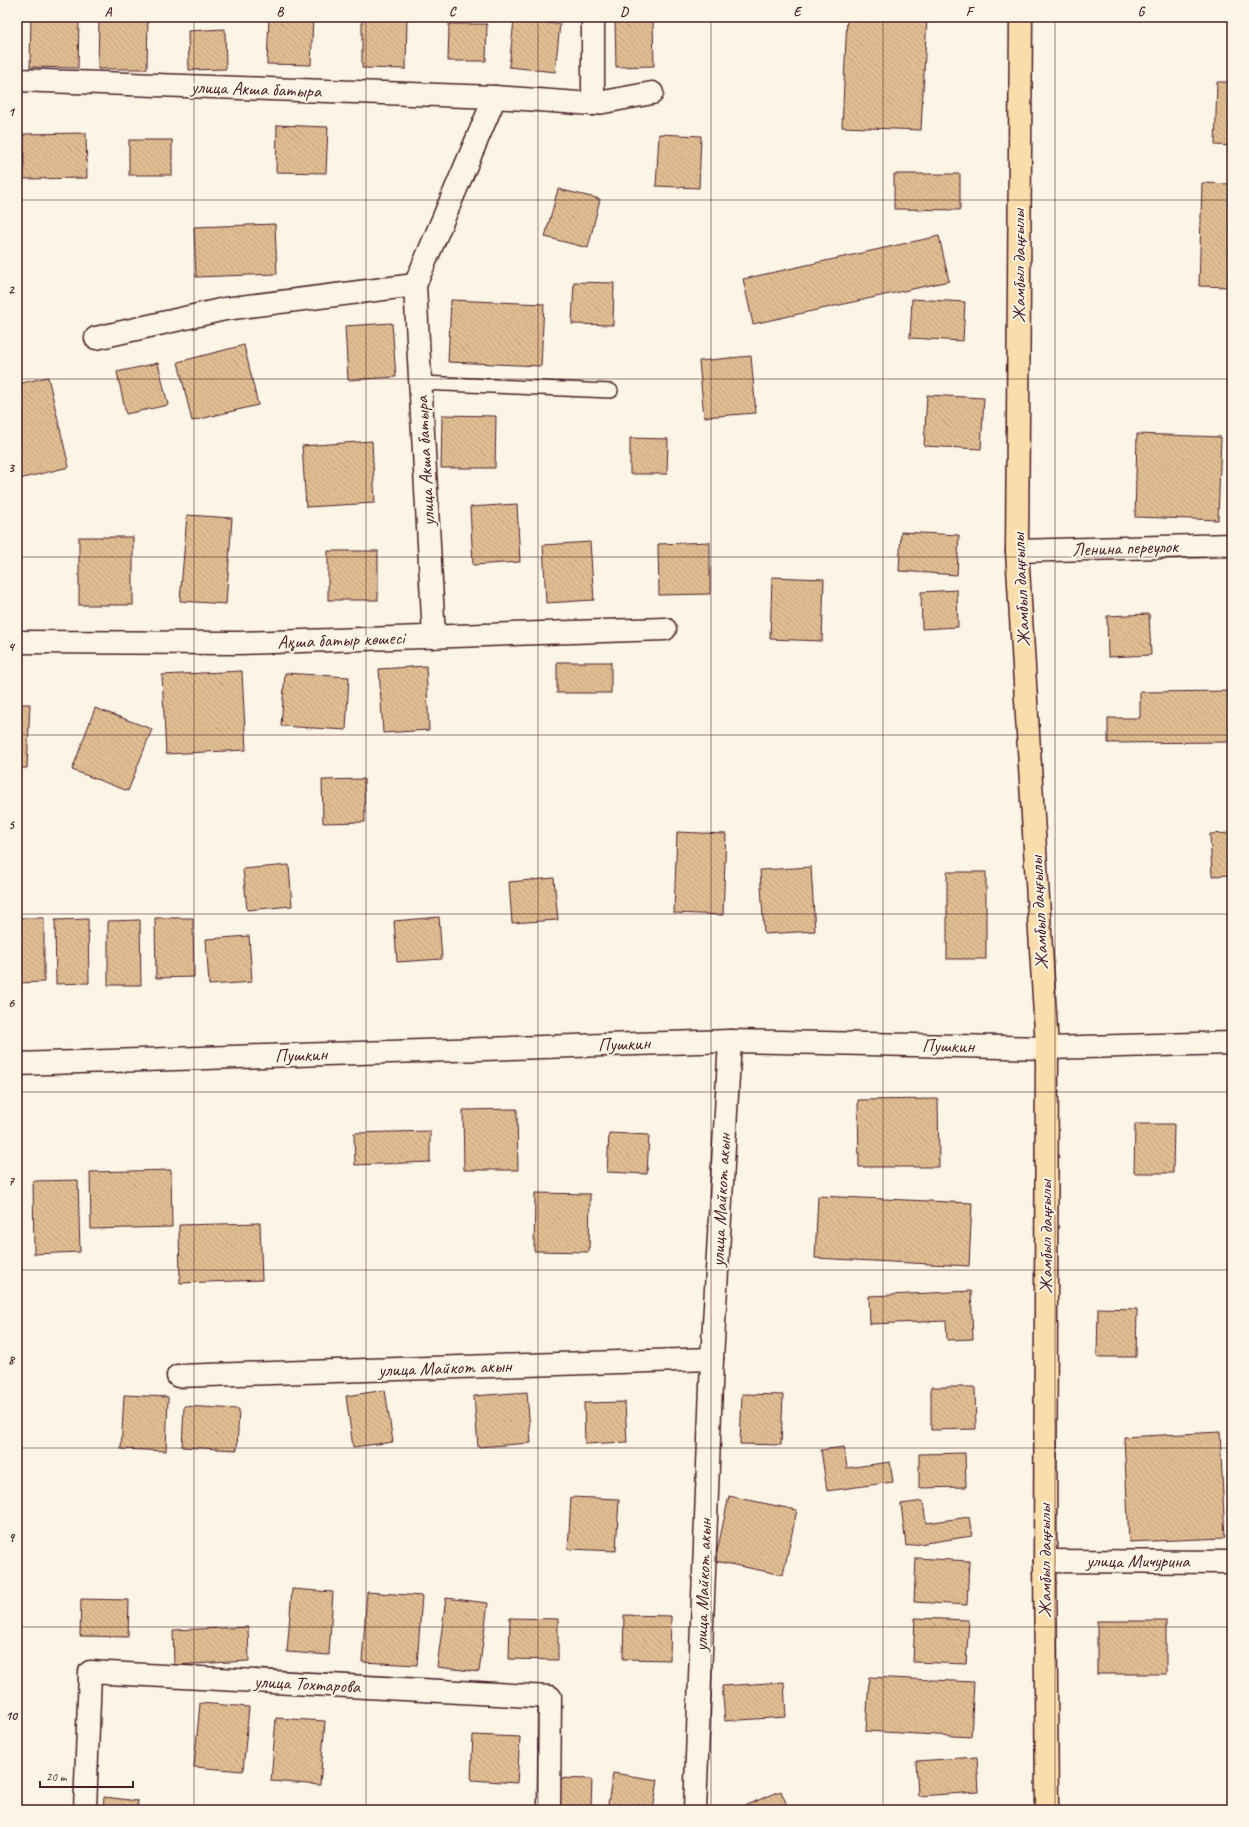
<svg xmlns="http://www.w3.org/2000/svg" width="1249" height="1827" viewBox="0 0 1249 1827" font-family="Caveat,sans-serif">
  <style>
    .building { fill: url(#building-back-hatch); stroke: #4a1f2b }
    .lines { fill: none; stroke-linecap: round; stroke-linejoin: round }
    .service-casing { stroke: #4a1f2b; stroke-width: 16 }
    .minor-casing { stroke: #4a1f2b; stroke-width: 25 }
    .tertiary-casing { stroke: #4a1f2b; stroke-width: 25 }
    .primary-casing { stroke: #4a1f2b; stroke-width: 25 }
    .service { stroke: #fcf5e5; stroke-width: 13 }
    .minor { stroke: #fcf5e5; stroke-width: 22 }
    .tertiary { stroke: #fcf5e5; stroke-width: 22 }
    .primary { stroke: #fbddab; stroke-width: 22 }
    .grid { fill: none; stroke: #4a1f2b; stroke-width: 1; stroke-opacity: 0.55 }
    .labels { text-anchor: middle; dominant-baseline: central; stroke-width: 4; stroke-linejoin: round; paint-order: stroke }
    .street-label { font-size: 19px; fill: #4a1f2b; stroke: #fcf5e5 }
    .neatline { fill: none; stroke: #4a1f2b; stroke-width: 1.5 }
    .grid-label { font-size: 13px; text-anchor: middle; font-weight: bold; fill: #4a1f2b }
  </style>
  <defs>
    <pattern id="building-back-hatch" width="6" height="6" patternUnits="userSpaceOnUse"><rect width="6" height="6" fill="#e0bd92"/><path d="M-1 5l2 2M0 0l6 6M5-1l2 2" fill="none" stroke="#c2a27e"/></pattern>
  </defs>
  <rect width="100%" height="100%" fill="#fcf5e5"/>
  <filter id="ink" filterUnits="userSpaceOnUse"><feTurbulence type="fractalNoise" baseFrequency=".025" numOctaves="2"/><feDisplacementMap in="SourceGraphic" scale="8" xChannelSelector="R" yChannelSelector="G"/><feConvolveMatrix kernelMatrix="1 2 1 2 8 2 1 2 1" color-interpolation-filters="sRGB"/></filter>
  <g filter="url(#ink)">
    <g class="building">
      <polygon points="31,17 79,17 78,68 30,67"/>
      <polygon points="99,17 148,17 147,69 98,69"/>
      <polygon points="269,17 313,17 311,65 267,64"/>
      <polygon points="362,17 407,17 406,69 362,68"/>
      <polygon points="847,17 927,17 921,130 842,127"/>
      <polygon points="653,18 654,66 616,67 615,19"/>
      <polygon points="514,20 560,24 555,72 509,67"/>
      <polygon points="449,24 487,24 486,61 448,61"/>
      <polygon points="225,29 226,69 189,70 188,31"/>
      <polygon points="1217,82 1232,82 1232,146 1215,145"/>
      <polygon points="277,125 328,127 326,173 276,172"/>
      <polygon points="86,133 87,178 24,179 24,134"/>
      <polygon points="659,134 701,136 699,188 656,186"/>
      <rect x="129" y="140" width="43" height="35"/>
      <polygon points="894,174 960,174 960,210 894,209"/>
      <polygon points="1202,183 1232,184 1232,287 1199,286"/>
      <polygon points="558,189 600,199 588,248 545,237"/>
      <polygon points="275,224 277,274 196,277 194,227"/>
      <polygon points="939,236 949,281 753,324 743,279"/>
      <polygon points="574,282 614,283 613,325 572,324"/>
      <polygon points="912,299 965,302 963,341 910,338"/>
      <polygon points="451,300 544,304 541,366 448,362"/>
      <polygon points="392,323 396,377 348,380 345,326"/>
      <polygon points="244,345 258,405 192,421 178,362"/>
      <polygon points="751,356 756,413 704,417 699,361"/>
      <polygon points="158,363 168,405 126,414 117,372"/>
      <polygon points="48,377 69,467 19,479 17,469 17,384"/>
      <polygon points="1229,389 1232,389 1232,429 1230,429"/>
      <polygon points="927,395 984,398 981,449 924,446"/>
      <polygon points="442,415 496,416 495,468 441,468"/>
      <polygon points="1137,434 1221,437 1218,520 1135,517"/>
      <polygon points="630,438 668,439 667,474 630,474"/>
      <polygon points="372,441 375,503 306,507 302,446"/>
      <polygon points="517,504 520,562 473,565 470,507"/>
      <polygon points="187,515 232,518 226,604 180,601"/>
      <polygon points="901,532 959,535 957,575 899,571"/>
      <rect x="79" y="537" width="54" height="68"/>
      <polygon points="590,542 594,600 546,603 543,545"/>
      <polygon points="710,542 710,594 659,595 658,544"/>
      <rect x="328" y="551" width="50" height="49"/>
      <polygon points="772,577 824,579 822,641 770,639"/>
      <polygon points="957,590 958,627 922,629 921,592"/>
      <polygon points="1149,614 1151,655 1108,657 1107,616"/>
      <rect x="557" y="662" width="54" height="31"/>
      <polygon points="426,666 429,730 383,733 379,669"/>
      <polygon points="242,671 246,750 166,754 162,675"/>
      <polygon points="285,673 349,677 346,730 281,726"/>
      <polygon points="1232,691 1232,742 1108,743 1108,718 1140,718 1140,692"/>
      <polygon points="17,704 30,704 27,768 17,768"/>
      <polygon points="95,708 152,729 128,791 72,770"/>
      <polygon points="364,779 365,822 323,823 322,780"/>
      <polygon points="677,832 726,834 723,915 674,913"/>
      <polygon points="1232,833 1232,875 1212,876 1210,834"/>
      <polygon points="289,865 292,906 247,910 243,869"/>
      <polygon points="811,867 815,931 764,934 760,870"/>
      <rect x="947" y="872" width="39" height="87"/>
      <polygon points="554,878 558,920 512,923 509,882"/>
      <polygon points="439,917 442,959 397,962 394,921"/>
      <polygon points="17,918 44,918 44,982 17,983"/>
      <polygon points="155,918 193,918 194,977 156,978"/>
      <polygon points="88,919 89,983 56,984 55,920"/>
      <polygon points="140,920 141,985 108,985 108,921"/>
      <polygon points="249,936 252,982 209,985 206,939"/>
      <polygon points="938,1099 939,1167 859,1167 858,1100"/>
      <polygon points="517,1109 518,1170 464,1170 463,1110"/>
      <polygon points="1135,1124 1174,1124 1173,1173 1134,1173"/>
      <polygon points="430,1131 430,1162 355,1165 354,1133"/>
      <polygon points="609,1133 649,1135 647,1174 607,1172"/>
      <polygon points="171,1170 172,1227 91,1229 90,1172"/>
      <polygon points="78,1180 80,1252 34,1254 33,1181"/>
      <polygon points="535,1193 590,1194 589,1252 534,1251"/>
      <polygon points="818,1196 972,1203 969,1266 815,1258"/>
      <polygon points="260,1223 262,1280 180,1283 179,1225"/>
      <polygon points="971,1291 973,1339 947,1340 946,1321 870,1324 869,1296"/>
      <polygon points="1098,1308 1137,1309 1136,1357 1097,1357"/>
      <polygon points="931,1387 975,1387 976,1429 931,1430"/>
      <polygon points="385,1390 393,1442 353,1447 346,1396"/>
      <polygon points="527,1392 531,1443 478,1447 474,1396"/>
      <polygon points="742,1394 783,1395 781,1445 740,1444"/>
      <polygon points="124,1395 168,1397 166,1451 121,1449"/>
      <polygon points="625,1402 627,1442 585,1444 584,1403"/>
      <polygon points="184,1406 239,1409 237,1450 182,1447"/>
      <polygon points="1220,1432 1225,1538 1129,1542 1124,1437"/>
      <polygon points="844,1447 847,1468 890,1462 893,1482 827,1491 821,1450"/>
      <polygon points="965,1453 966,1487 919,1488 919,1454"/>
      <polygon points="729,1496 797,1510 783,1575 715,1561"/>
      <polygon points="571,1497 619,1499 616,1551 568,1549"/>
      <polygon points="923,1501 926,1523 969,1517 972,1536 906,1546 901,1504"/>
      <polygon points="916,1558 969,1561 967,1605 914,1602"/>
      <polygon points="292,1589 333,1592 329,1655 287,1652"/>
      <polygon points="367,1592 422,1596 417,1665 362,1662"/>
      <polygon points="446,1598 488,1603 479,1672 437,1667"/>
      <polygon points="81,1599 129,1600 128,1637 80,1636"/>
      <polygon points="624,1615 671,1616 670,1660 623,1659"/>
      <polygon points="510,1618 558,1619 558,1660 509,1659"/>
      <polygon points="915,1618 969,1620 966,1664 913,1662"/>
      <rect x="1097" y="1621" width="69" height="53"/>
      <polygon points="248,1627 249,1661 174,1665 173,1630"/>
      <polygon points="869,1677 974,1682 971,1737 866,1731"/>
      <polygon points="784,1682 786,1717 725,1721 722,1686"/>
      <polygon points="200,1703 249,1707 243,1771 194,1767"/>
      <polygon points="276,1718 325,1721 320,1785 271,1781"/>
      <polygon points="473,1735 520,1737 517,1783 471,1780"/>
      <polygon points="977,1757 979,1792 918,1796 916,1761"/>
      <polygon points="613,1773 658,1780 653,1810 607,1810"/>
      <polygon points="551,1778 592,1779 591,1810 551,1810"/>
      <polygon points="781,1791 789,1810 736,1810 736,1809"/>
      <polygon points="104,1797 138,1801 137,1810 103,1810"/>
    </g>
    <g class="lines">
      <defs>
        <polyline id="service" points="421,383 611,391"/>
        <g id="minor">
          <polyline points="17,80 495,97 593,104 652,93"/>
          <polyline points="593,104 593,17"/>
          <polyline points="96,338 225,309 415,285"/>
          <polyline points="1017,551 1232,545"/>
          <polyline points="434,637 415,285 495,97"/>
          <polyline points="17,642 239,643 665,629"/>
          <polyline points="178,1376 712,1359"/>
          <polyline points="1045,1561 1232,1562"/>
          <polyline points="85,1810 90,1672 550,1697 549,1810"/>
          <polyline points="695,1810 712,1359 730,1041"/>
        </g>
        <polyline id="tertiary" points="17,1064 730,1041 1047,1048 1232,1043"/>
        <polyline id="primary" points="1021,17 1017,551 1047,1048 1045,1561 1047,1810"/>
      </defs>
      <use href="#service" class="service-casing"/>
      <use href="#minor" class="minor-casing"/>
      <use href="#tertiary" class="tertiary-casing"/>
      <use href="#primary" class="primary-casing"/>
      <use href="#service" class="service"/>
      <use href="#minor" class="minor"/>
      <use href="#tertiary" class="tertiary"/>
      <use href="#primary" class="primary"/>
    </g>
  </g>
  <path class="grid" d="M194,17V1810M366,17V1810M538,17V1810M711,17V1810M883,17V1810M1055,17V1810M17,200H1232M17,379H1232M17,557H1232M17,735H1232M17,914H1232M17,1092H1232M17,1270H1232M17,1448H1232M17,1627H1232"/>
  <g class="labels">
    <g class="street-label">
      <text transform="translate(256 89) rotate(2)">улица Акша батыра</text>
      <text transform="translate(1019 266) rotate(-90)">Жамбыл даңғылы</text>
      <text transform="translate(425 461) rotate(-93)">улица Акша батыра</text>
      <text transform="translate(1125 548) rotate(-2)">Ленина переулок</text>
      <text transform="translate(1021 590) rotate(-93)">Жамбыл даңғылы</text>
      <text transform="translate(341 640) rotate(-2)">Ақша батыр көшесі</text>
      <text transform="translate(1039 913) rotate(-93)">Жамбыл даңғылы</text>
      <text transform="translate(624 1044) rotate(-2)">Пушкин</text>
      <text transform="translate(948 1046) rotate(1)">Пушкин</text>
      <text transform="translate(301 1055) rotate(-2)">Пушкин</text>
      <text transform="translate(721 1200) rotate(-87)">улица Майкот акын</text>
      <text transform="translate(1046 1237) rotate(-90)">Жамбыл даңғылы</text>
      <text transform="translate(445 1368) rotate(-2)">улица Майкот акын</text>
      <text transform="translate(1045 1561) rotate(-90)">Жамбыл даңғылы</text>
      <text x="1138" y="1561">улица Мичурина</text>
      <text transform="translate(703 1585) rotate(-88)">улица Майкот акын</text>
      <text transform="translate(307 1684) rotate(3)">улица Тохтарова</text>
    </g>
  </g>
  <rect width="1249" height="1827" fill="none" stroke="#fcf5e5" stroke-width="44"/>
  <path d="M40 1781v6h93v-6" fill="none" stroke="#4a1f2b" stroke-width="2"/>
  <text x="46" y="1781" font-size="12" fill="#4a1f2b" stroke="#fcf5e5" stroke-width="3" paint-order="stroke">20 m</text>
  <rect x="22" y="22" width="1205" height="1783" class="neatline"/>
  <g class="grid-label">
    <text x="108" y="16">A</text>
    <text x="280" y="16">B</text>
    <text x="452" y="16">C</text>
    <text x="624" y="16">D</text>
    <text x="797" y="16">E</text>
    <text x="969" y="16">F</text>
    <text x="1141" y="16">G</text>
    <text x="11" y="116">1</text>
    <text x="11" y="294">2</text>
    <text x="11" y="472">3</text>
    <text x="11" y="651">4</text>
    <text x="11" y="829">5</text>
    <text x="11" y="1007">6</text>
    <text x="11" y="1185">7</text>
    <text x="11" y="1364">8</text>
    <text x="11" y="1542">9</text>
    <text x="11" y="1720">10</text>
  </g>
</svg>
